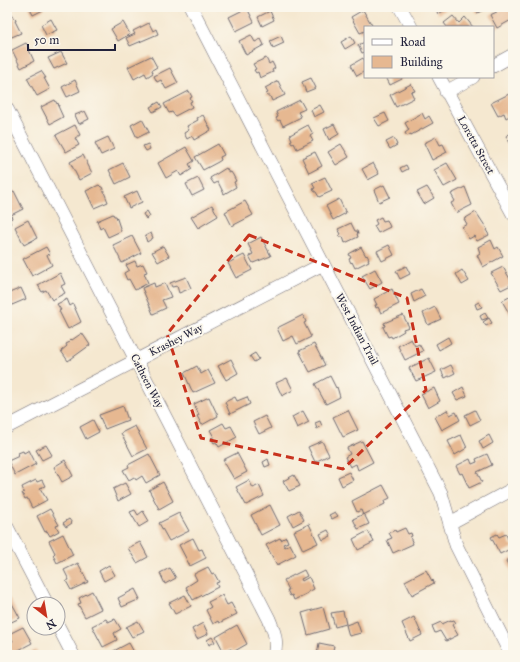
<svg xmlns="http://www.w3.org/2000/svg" width="520" height="662" viewBox="0 0 520 662" font-family="'IM FELL Great Primer',serif">
  <style>
    .building { fill: #e6b891 }
    .lines { fill: none; stroke-linecap: round; stroke-linejoin: round }
    .street-casing { stroke: #6c676f; stroke-width: 14 }
    .street { stroke: #fff; stroke-width: 13 }
    .marked { fill: none; stroke: #c8321e; stroke-width: 3; stroke-dasharray: 8 5; stroke-linejoin: round }
    .labels { text-anchor: middle; dominant-baseline: central; stroke-width: 4; stroke-linejoin: round; paint-order: stroke }
    .street-label { font-size: 11px; fill: #22223b; stroke: #fbf7ec }
  </style>
  <rect width="100%" height="100%" fill="#fbf7ec"/>
  <filter id="ink" filterUnits="userSpaceOnUse"><feTurbulence type="fractalNoise" baseFrequency=".025" numOctaves="2"/><feDisplacementMap in="SourceGraphic" scale="8" xChannelSelector="R" yChannelSelector="G"/><feConvolveMatrix kernelMatrix="1 2 1 2 8 2 1 2 1" color-interpolation-filters="sRGB"/></filter>
  <filter id="wash" filterUnits="userSpaceOnUse"><feTurbulence type="fractalNoise" baseFrequency=".012" numOctaves="4" result="noise"/><feDisplacementMap in="SourceGraphic" scale="16" xChannelSelector="R" yChannelSelector="G"/><feGaussianBlur stdDeviation="0.9" result="paint"/><feColorMatrix in="noise" values="0 0 0 0 0 0 0 0 0 0 0 0 0 0 0 0 0 1.4 0 .05"/><feComposite in="paint" operator="in"/></filter>
  <g filter="url(#wash)">
    <rect width="100%" height="100%" fill="#f5e8d0"/>
    <g id="blocks">
      <g class="building">
        <polygon points="29,7 44,7 45,9 33,15"/>
        <polygon points="435,7 451,7 438,14"/>
        <polygon points="474,7 485,7 486,9 477,13"/>
        <polygon points="508,7 513,16 513,19 497,28 490,15"/>
        <polygon points="247,8 254,22 236,31 229,17"/>
        <polygon points="363,10 373,27 365,27 365,31 360,33 351,17"/>
        <polygon points="270,11 274,20 262,26 258,17"/>
        <polygon points="12,15 14,19 15,18 16,21 15,21 21,33 7,39 7,18"/>
        <polygon points="453,16 459,23 465,17 473,27 447,27 444,23"/>
        <polygon points="51,19 57,30 46,35 41,25"/>
        <polygon points="123,22 130,34 118,41 111,29"/>
        <polygon points="149,23 153,31 156,29 158,34 130,46 126,38 135,34 133,31"/>
        <polygon points="251,35 255,42 261,39 264,45 246,55 239,41"/>
        <polygon points="281,36 284,43 273,48 270,41"/>
        <polygon points="351,36 355,43 345,49 341,42"/>
        <polygon points="365,42 365,52 362,53 358,45"/>
        <polygon points="26,43 30,49 29,50 34,61 21,68 12,50"/>
        <polygon points="61,52 67,63 54,69 48,58"/>
        <polygon points="151,56 157,67 152,70 153,73 147,77 145,73 134,79 128,67"/>
        <polygon points="266,58 269,64 272,62 275,68 272,70 273,72 260,78 258,72 256,73 254,70 256,69 253,64"/>
        <polygon points="363,58 365,61 365,71 357,76 351,65"/>
        <polygon points="170,68 178,83 166,89 161,80 157,82 154,76"/>
        <polygon points="41,71 46,78 44,78 50,89 37,96 27,78"/>
        <polygon points="386,77 401,77 402,79 390,85"/>
        <polygon points="311,78 316,88 306,92 302,82"/>
        <polygon points="75,80 80,91 67,97 62,87"/>
        <polygon points="278,81 285,95 272,101 270,96 267,96 266,94 268,93 265,88"/>
        <polygon points="411,84 415,91 411,92 414,98 396,107 390,95"/>
        <polygon points="189,91 192,97 190,98 192,101 190,102 192,107 175,116 172,112 169,113 164,104"/>
        <polygon points="509,94 513,102 513,114 506,118 504,113 498,116 491,103"/>
        <polygon points="55,100 57,104 58,103 59,106 58,106 63,117 50,124 41,107"/>
        <polygon points="300,100 305,109 298,112 301,117 283,126 280,120 278,121 276,118 278,117 276,112"/>
        <polygon points="159,102 162,107 153,112 150,107"/>
        <polygon points="320,105 324,112 314,117 311,110"/>
        <polygon points="85,111 89,119 79,124 75,115"/>
        <polygon points="385,113 389,121 379,126 374,118"/>
        <polygon points="422,113 425,119 429,116 433,123 411,135 411,134 407,136 405,133 409,130 405,123"/>
        <polygon points="203,115 211,130 194,140 192,136 187,139 184,133 189,130 187,126 198,120 197,118"/>
        <polygon points="142,119 149,132 137,138 131,125"/>
        <polygon points="334,124 339,134 329,140 324,129"/>
        <polygon points="75,125 80,135 75,138 79,145 66,152 56,135"/>
        <polygon points="308,125 313,134 310,136 313,141 297,149 294,143 292,144 290,141 292,140 290,135"/>
        <polygon points="513,132 513,148 506,136"/>
        <polygon points="108,137 114,149 101,155 95,143"/>
        <polygon points="436,137 440,145 443,144 447,152 432,160 424,143"/>
        <polygon points="394,138 397,145 390,149 386,142"/>
        <polygon points="148,144 150,149 146,151 143,146"/>
        <polygon points="218,144 224,155 220,157 221,160 218,162 203,170 195,157"/>
        <polygon points="341,144 349,157 336,165 328,152"/>
        <polygon points="186,147 194,161 189,164 192,169 181,176 178,171 166,178 158,163"/>
        <polygon points="315,152 322,166 309,173 302,158"/>
        <polygon points="83,155 92,173 79,180 70,162"/>
        <polygon points="123,163 130,177 116,184 109,170"/>
        <polygon points="373,163 379,174 368,180 362,169"/>
        <polygon points="447,163 457,180 444,187 434,170"/>
        <polygon points="406,165 408,169 402,172 400,168"/>
        <polygon points="226,168 229,173 231,172 233,175 236,181 234,182 236,187 224,194 218,182 214,184 210,178"/>
        <polygon points="325,177 332,191 319,197 316,192 314,191 313,189 315,188 312,183"/>
        <polygon points="198,178 204,190 192,196 186,184"/>
        <polygon points="99,185 101,187 102,187 108,202 94,208 86,191"/>
        <polygon points="384,185 390,197 379,202 374,190"/>
        <polygon points="427,187 434,198 424,204 417,192"/>
        <polygon points="465,187 472,205 456,213 451,203 455,201 451,194"/>
        <polygon points="14,191 23,209 11,215 12,218 9,220 11,224 7,226 7,195"/>
        <polygon points="137,191 142,202 129,208 124,197"/>
        <polygon points="339,199 346,213 333,220 326,206"/>
        <polygon points="245,201 253,215 232,226 225,212"/>
        <polygon points="212,205 218,216 198,228 191,217"/>
        <polygon points="147,211 150,216 146,219 143,214"/>
        <polygon points="476,212 487,229 486,230 489,235 477,241 474,236 469,239 462,227 467,224 464,219"/>
        <polygon points="113,214 114,216 116,216 121,231 108,237 103,227 100,229 97,221"/>
        <polygon points="381,217 383,221 387,220 390,227 378,233 374,226 377,224 375,220"/>
        <polygon points="28,220 37,238 24,245 15,227"/>
        <polygon points="351,223 355,231 357,231 358,234 357,234 358,237 345,243 343,237 340,237 339,235 341,234 338,229"/>
        <polygon points="151,233 153,238 147,242 145,236"/>
        <polygon points="132,236 141,253 122,263 113,245"/>
        <polygon points="261,237 271,256 253,263 249,256 253,254 248,244"/>
        <polygon points="491,240 495,249 498,247 503,256 483,267 477,255 480,253 478,247"/>
        <polygon points="389,245 394,255 382,261 377,251"/>
        <polygon points="163,246 169,256 158,262 152,252"/>
        <polygon points="46,247 50,254 47,255 52,265 32,276 23,259"/>
        <polygon points="361,247 366,256 367,255 369,259 368,259 369,261 355,268 352,262 351,263 349,259 351,258 349,254"/>
        <polygon points="244,255 252,270 236,278 228,263"/>
        <polygon points="135,261 137,266 143,264 147,272 144,273 148,283 135,290 129,279 127,280 124,273 129,270 126,265"/>
        <polygon points="406,266 410,274 400,279 396,271"/>
        <polygon points="503,267 513,284 501,290 491,273"/>
        <polygon points="375,269 382,282 370,289 362,276"/>
        <polygon points="462,270 469,281 462,285 456,274"/>
        <polygon points="60,273 65,284 61,286 65,293 52,300 46,290 42,292 38,285"/>
        <polygon points="186,277 191,288 179,293 177,286 172,287 170,283"/>
        <polygon points="154,283 155,287 165,283 171,297 162,300 166,308 153,314 142,288"/>
        <polygon points="21,288 26,299 12,305 7,294"/>
        <polygon points="392,289 399,304 381,313 378,307 376,308 375,305 377,305 374,299"/>
        <polygon points="421,289 425,296 414,302 411,294"/>
        <polygon points="513,295 513,320 502,301"/>
        <polygon points="67,299 70,306 73,304 81,322 68,329 59,311 61,310 57,304"/>
        <polygon points="479,302 482,307 477,309 475,304"/>
        <polygon points="435,307 441,319 428,325 423,313"/>
        <polygon points="485,313 488,318 482,320 480,316"/>
        <polygon points="303,315 306,322 304,323 311,337 297,344 293,336 283,341 277,328"/>
        <polygon points="403,315 409,327 403,329 404,331 392,338 391,336 388,337 383,327 385,326 384,323"/>
        <polygon points="489,318 492,323 486,326 483,322"/>
        <polygon points="82,333 90,345 68,361 61,351 67,346 66,344 70,342 69,341 71,339 72,340"/>
        <polygon points="448,337 451,343 439,350 436,344"/>
        <polygon points="411,339 415,346 419,344 423,351 405,360 398,346"/>
        <polygon points="314,344 325,365 310,372 299,351"/>
        <polygon points="255,353 259,359 254,362 250,356"/>
        <polygon points="429,358 436,372 416,381 409,368"/>
        <polygon points="231,359 238,373 226,380 218,366"/>
        <polygon points="451,365 455,373 445,378 441,370"/>
        <polygon points="197,366 201,374 208,370 215,383 193,393 184,373"/>
        <polygon points="330,376 336,388 337,387 340,397 326,404 315,384"/>
        <polygon points="287,378 293,390 282,396 276,383"/>
        <polygon points="463,387 467,396 457,400 453,393"/>
        <polygon points="434,388 440,401 428,408 421,394"/>
        <polygon points="209,397 218,416 202,425 197,416 199,415 194,404"/>
        <polygon points="235,397 237,401 247,397 250,404 230,414 225,402"/>
        <polygon points="123,406 128,420 105,429 99,415"/>
        <polygon points="348,410 358,430 343,437 333,417"/>
        <polygon points="447,410 450,415 456,412 460,420 442,430 435,417"/>
        <polygon points="475,410 480,420 470,425 465,415"/>
        <polygon points="303,411 309,422 297,428 292,417"/>
        <polygon points="265,416 271,428 259,434 253,422"/>
        <polygon points="93,420 99,432 86,439 80,427"/>
        <polygon points="320,421 322,426 317,429 315,423"/>
        <polygon points="223,423 226,428 231,426 237,437 219,447 216,442 214,443 211,438 214,437 210,430"/>
        <polygon points="135,426 147,449 133,456 121,433"/>
        <polygon points="461,435 467,448 455,455 448,441"/>
        <polygon points="489,435 493,443 483,449 479,441"/>
        <polygon points="322,441 329,455 315,462 308,447"/>
        <polygon points="362,441 373,462 358,470 356,464 350,467 345,457 350,454 347,448"/>
        <polygon points="46,445 52,455 42,460 36,450"/>
        <polygon points="29,450 36,464 15,475 8,461 19,456 18,453 23,451 24,453"/>
        <polygon points="237,453 247,472 234,479 223,460"/>
        <polygon points="149,454 160,475 146,483 142,476 136,480 134,477 129,480 123,470 129,467 128,465"/>
        <polygon points="487,454 492,465 477,472 482,482 469,488 462,473 460,474 456,466 470,459 472,464 477,462 476,459"/>
        <polygon points="268,459 270,465 265,467 263,462"/>
        <polygon points="65,460 73,476 62,482 54,467"/>
        <polygon points="349,472 353,480 342,486 338,477"/>
        <polygon points="294,475 300,486 289,491 283,481"/>
        <polygon points="36,480 37,482 42,480 45,486 40,488 47,500 32,508 27,498 25,499 22,493 24,492 22,487"/>
        <polygon points="249,480 253,488 259,485 264,496 246,505 236,487"/>
        <polygon points="163,482 173,501 159,509 149,490"/>
        <polygon points="125,483 131,494 118,501 113,489"/>
        <polygon points="383,485 390,498 384,501 385,504 363,515 361,510 357,512 352,501"/>
        <polygon points="270,505 280,525 261,535 251,515"/>
        <polygon points="50,509 59,525 56,526 59,531 50,536 47,531 45,532 37,516"/>
        <polygon points="135,510 138,515 143,511 149,521 139,527 130,512"/>
        <polygon points="299,510 304,520 293,526 288,516"/>
        <polygon points="335,512 338,516 332,519 329,515"/>
        <polygon points="179,513 189,531 169,541 159,523"/>
        <polygon points="364,514 369,524 358,529 353,519"/>
        <polygon points="69,519 72,523 66,527 63,523"/>
        <polygon points="309,524 318,543 303,550 294,531"/>
        <polygon points="405,528 408,534 411,533 412,536 410,537 413,544 393,553 387,540 392,538 389,533 395,530 396,532"/>
        <polygon points="328,530 331,536 323,540 320,534"/>
        <polygon points="368,531 374,542 358,550 353,539"/>
        <polygon points="63,534 73,555 57,563 53,555 55,553 49,541"/>
        <polygon points="497,534 499,537 506,534 511,546 513,546 513,550 512,548 500,554 491,537"/>
        <polygon points="286,537 288,542 283,544 285,547 290,544 296,555 277,565 266,545 280,538 281,540"/>
        <polygon points="193,538 199,550 202,549 206,558 190,566 179,545"/>
        <polygon points="140,542 148,557 137,563 128,548"/>
        <polygon points="513,557 513,574 506,561"/>
        <polygon points="78,563 88,582 71,590 66,581 69,580 64,570"/>
        <polygon points="109,565 115,575 104,581 99,571"/>
        <polygon points="208,567 212,574 214,573 219,582 216,583 218,587 193,600 186,587 197,580 194,574"/>
        <polygon points="170,568 176,578 165,584 160,573"/>
        <polygon points="304,570 307,576 301,579 302,581 309,577 314,589 308,592 308,593 294,600 292,595 290,596 287,590 289,590 284,580"/>
        <polygon points="426,570 432,581 433,580 434,583 412,595 405,581"/>
        <polygon points="135,589 140,599 122,607 118,598"/>
        <polygon points="92,591 101,609 85,617 78,604 81,603 79,598"/>
        <polygon points="185,595 191,606 175,614 169,603"/>
        <polygon points="222,595 227,605 231,603 237,614 219,623 218,621 213,624 206,610 211,607 208,602"/>
        <polygon points="9,598 20,618 7,624 7,599"/>
        <polygon points="323,607 329,629 308,635 302,613"/>
        <polygon points="343,611 346,624 335,627 331,613"/>
        <polygon points="414,617 422,635 410,641 402,623"/>
        <polygon points="106,619 108,622 115,619 121,629 114,633 117,640 103,647 92,626"/>
        <polygon points="451,620 451,621 454,620 456,623 452,625 458,635 446,641 440,631 435,633 432,626 441,622 442,624"/>
        <polygon points="138,621 144,631 132,637 126,627"/>
        <polygon points="357,621 361,633 349,636 346,625"/>
        <polygon points="203,623 208,634 197,639 192,629"/>
        <polygon points="237,625 247,644 233,652 231,649 224,652 216,637"/>
        <polygon points="23,627 32,643 13,653 8,644 13,641 9,634"/>
        <polygon points="212,637 215,642 209,645 207,640"/>
        <polygon points="129,643 135,654 134,655 106,655"/>
        <polygon points="319,643 334,646 332,654 335,655 317,655"/>
        <polygon points="36,650 38,655 25,655"/>
      </g>
    </g>
  </g>
  <g filter="url(#ink)">
    <use href="#blocks" fill-opacity="0" stroke="#6c676f" stroke-width="1"/>
    <g class="lines">
      <defs>
        <g id="street">
          <polyline points="191,7 441,493 456,545 511,655"/>
          <polyline points="400,7 411,27"/>
          <polyline points="493,66 513,55"/>
          <polyline points="439,77 513,214"/>
          <polyline points="446,92 473,77"/>
          <path d="M7,109L269,619C274,631 278,641 274,655"/>
          <polyline points="7,427 323,264"/>
          <polyline points="450,523 513,489"/>
          <polyline points="7,527 47,604"/>
          <polyline points="58,626 73,655"/>
        </g>
      </defs>
      <use href="#street" class="street-casing"/>
      <use href="#street" class="street"/>
    </g>
  </g>
  <path class="marked" d="M249,235L407,298L426,390L343,469L201,438L167,334Z"/>
  <g class="labels">
    <g class="street-label">
      <text transform="translate(476 145) rotate(61)">Loretta Street</text>
      <text transform="translate(357 329) rotate(62)">West Indian Trail</text>
      <text transform="translate(176 340) rotate(-27)">Krashey Way</text>
      <text transform="translate(147 381) rotate(63)">Catheen Way</text>
    </g>
  </g>
  <rect width="520" height="662" fill="none" stroke="#fbf7ec" stroke-width="24"/>
  <rect x="364" y="26" width="130" height="52" fill="#fbf7ec" stroke="#a4a2a5"/>
  <rect x="372" y="39" width="20" height="6" fill="#ffffff" stroke="#a4a2a5"/>
  <text x="400" y="46" font-size="12" fill="#22223b">Road</text>
  <rect x="372" y="56" width="20" height="12" fill="#e6b891" stroke="#a4a2a5"/>
  <text x="400" y="66" font-size="12" fill="#22223b">Building</text>
  <g transform="translate(46 616) rotate(149)"><circle r="19" fill="#fbf7ec" stroke="#a4a2a5"/>
  <path d="M0-3L7 15L0 10L-7 15Z" fill="#c8321e"/>
  <text y="-6" font-size="11" font-weight="bold" text-anchor="middle" fill="#22223b">N</text>
  </g>
  <path d="M28 44v6h87v-6" fill="none" stroke="#22223b" stroke-width="2"/>
  <text x="34" y="44" font-size="12" fill="#22223b" stroke="#fbf7ec" stroke-width="3" paint-order="stroke">50 m</text>
</svg>
